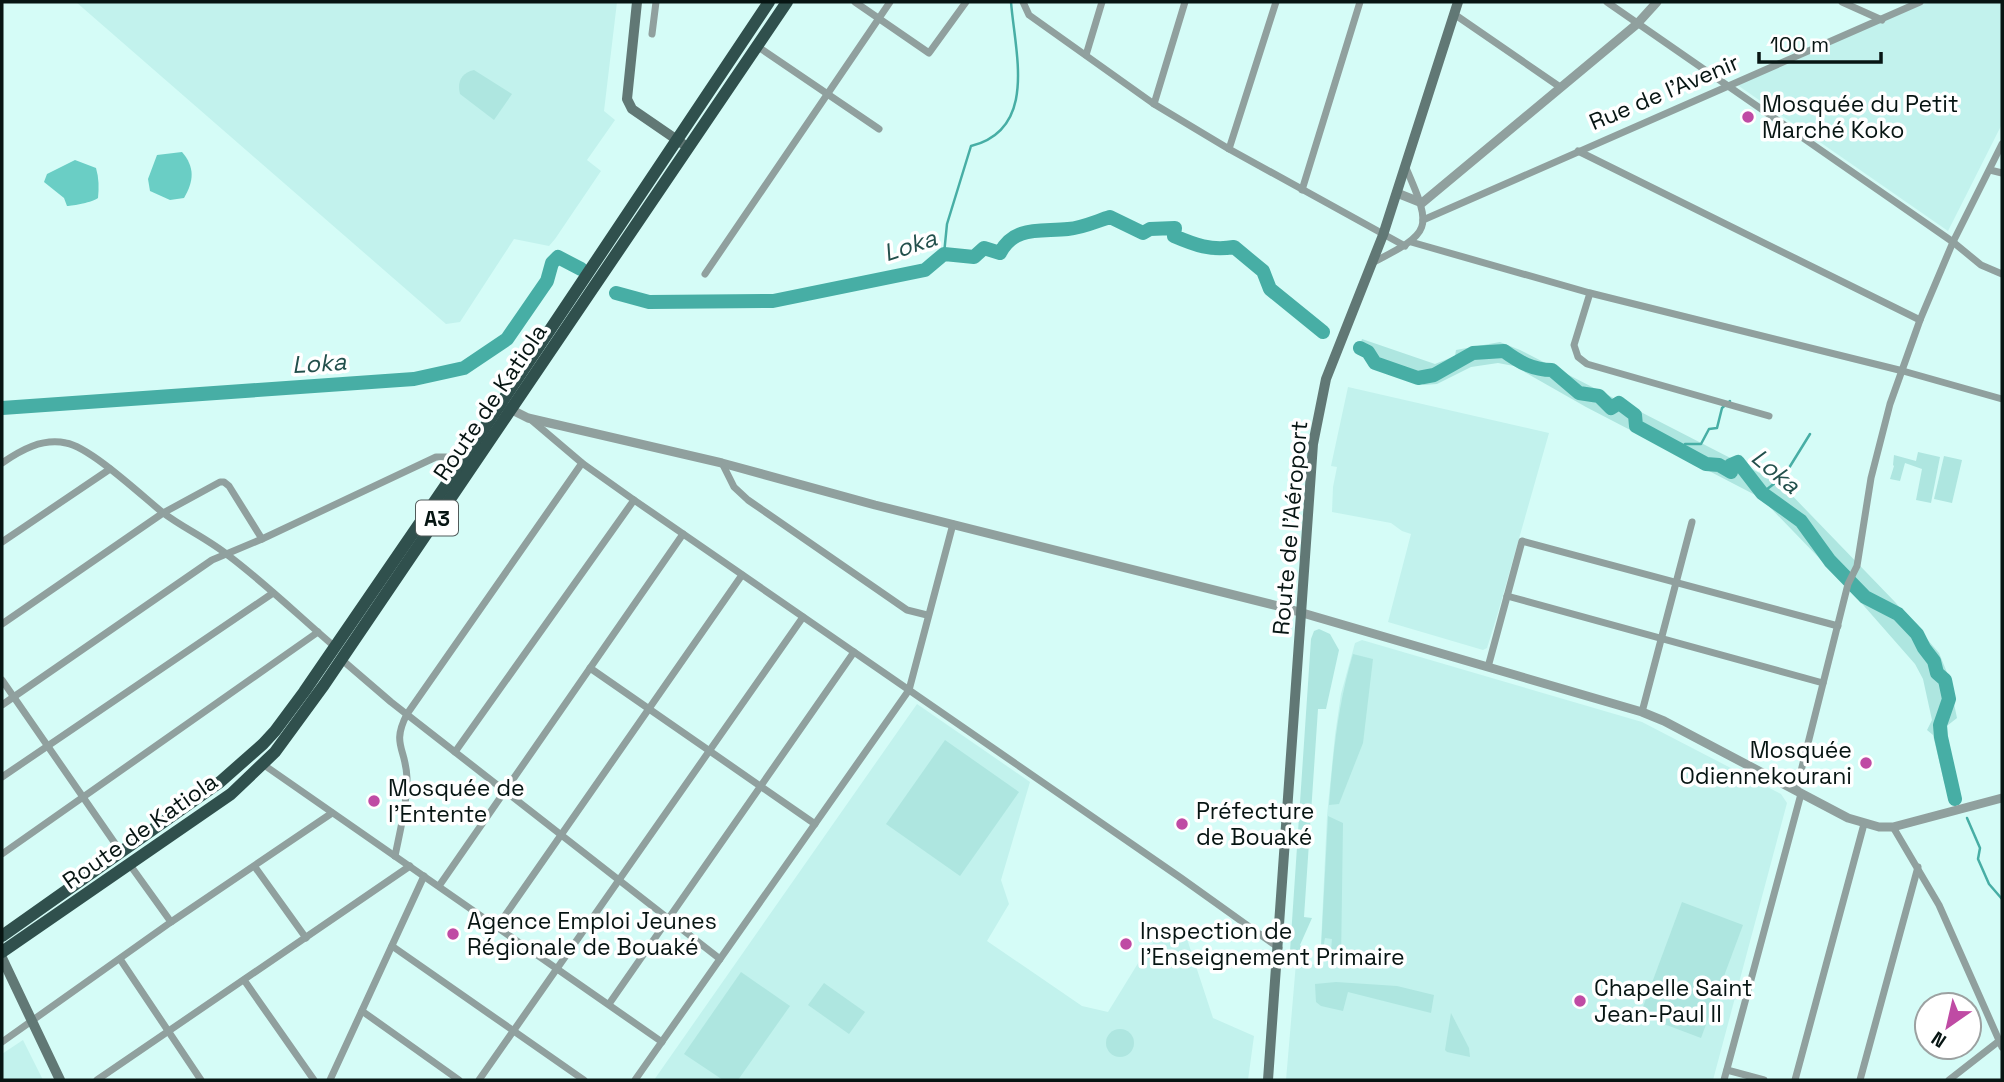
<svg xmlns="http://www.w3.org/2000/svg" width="2004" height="1082" viewBox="0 0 2004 1082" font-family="'Space Grotesk',sans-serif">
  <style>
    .built { fill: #c2f2ed }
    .green { fill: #aee6e0 }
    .forest { fill: #6acec5 }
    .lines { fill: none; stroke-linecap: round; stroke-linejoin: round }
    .stream { stroke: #47aea5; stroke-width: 2.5 }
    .river { stroke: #47aea5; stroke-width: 14 }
    .minor { stroke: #90a09e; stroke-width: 7 }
    .tertiary { stroke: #90a09e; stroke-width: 9 }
    .secondary { stroke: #617875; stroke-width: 10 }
    .trunk { stroke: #30504d; stroke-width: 12 }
    .poi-dot { fill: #bf4ba4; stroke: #fff; stroke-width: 2.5 }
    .labels { text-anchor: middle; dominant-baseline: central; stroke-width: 7; stroke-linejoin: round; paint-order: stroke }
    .shield { fill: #fff; stroke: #515b5a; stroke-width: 2 }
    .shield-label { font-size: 21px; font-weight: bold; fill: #071513 }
    .street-label { font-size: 23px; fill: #071513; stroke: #fff }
    .poi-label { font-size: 23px; fill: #071513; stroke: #fff; text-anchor: start }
    .water-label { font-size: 24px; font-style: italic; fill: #23504c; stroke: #fff }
  </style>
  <rect width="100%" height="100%" fill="#d5fcf7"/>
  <g class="built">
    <polygon points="76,2 617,2 604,111 615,120 587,160 601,171 555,239 549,246 514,239 460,322 446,324"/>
    <polygon points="1913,2 2000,2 2002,5 2002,124 1948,231 1736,84"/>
    <polygon points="1348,387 1549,433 1497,616 1487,648 1483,650 1388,622 1411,534 1402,531 1391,523 1332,512 1333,487 1337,467 1331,466"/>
    <polygon points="1362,640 1642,722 1781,794 1787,803 1713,1080 1286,1080 1296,963 1320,965 1327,816 1335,735 1341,694 1355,643"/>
    <polygon points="917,704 1030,782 1001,880 1009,904 987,941 1082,1006 1108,1012 1140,960 1166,926 1187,939 1213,1018 1254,1036 1248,1080 654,1080"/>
    <polygon points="23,1040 43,1080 2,1080 2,1054"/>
  </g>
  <g class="green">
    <path d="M474,70L512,94L494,120L460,94C457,82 461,73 474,70Z"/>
    <polygon points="1362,339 1435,364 1455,356 1456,350 1500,342 1520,350 1781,484 1895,602 1939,653 1948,675 1957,718 1943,729 1960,800 1952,802 1944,782 1933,735 1927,730 1932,720 1923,679 1915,664 1850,590 1761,498 1586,407 1514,366 1498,363 1471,367 1437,384 1424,385 1357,354"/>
    <polygon points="1918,452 1940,457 1931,503 1916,500 1922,469 1905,463 1900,481 1890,479 1894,466 1893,465 1894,455 1916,461"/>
    <polygon points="1944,456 1962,460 1952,503 1934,499"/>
    <polygon points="1319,629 1330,634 1339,650 1326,709 1318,709 1304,917 1312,918 1300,945 1308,953 1290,951 1311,639 1314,631"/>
    <path d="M1353,654L1373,659L1363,743L1339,804L1329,805C1333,753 1338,704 1353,654Z"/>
    <polygon points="945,740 1019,792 960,876 886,824"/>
    <polygon points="1328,816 1343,823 1341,961 1330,960 1332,939 1325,938 1323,949 1321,949"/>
    <polygon points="1682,902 1743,925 1701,1038 1640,1015"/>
    <polygon points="741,972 790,1006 738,1080 723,1080 684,1054"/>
    <polygon points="1336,982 1397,986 1434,995 1431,1013 1348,992 1343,1011 1321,1006 1316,1002 1315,984"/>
    <polygon points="824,983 865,1012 849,1034 808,1005"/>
    <polygon points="1451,1013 1469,1048 1470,1057 1447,1052 1445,1050"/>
    <circle cx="1120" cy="1043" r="14"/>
  </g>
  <g class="forest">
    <path d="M182,152C195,167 194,181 184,198L170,200L150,191L148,179L157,155Z"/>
    <path d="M75,160L96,168C99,178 99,188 98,198C93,202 73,206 67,206L64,198L44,182L47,174Z"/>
  </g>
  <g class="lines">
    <g class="stream">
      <path d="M944,254L947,224L971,146C1038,129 1015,53 1011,2"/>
      <polyline points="1683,450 1685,444 1701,444 1709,429 1717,428 1722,408 1730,401"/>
      <polyline points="1762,493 1784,476 1810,434"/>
      <polyline points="1967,818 1980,848 1978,859 1989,884 2002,899"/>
    </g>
    <g class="river">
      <path d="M616,293L649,302L773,301L925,270L944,254L974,257L984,248L1000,253C1014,225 1042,232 1068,229C1082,228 1097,221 1110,217L1143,233L1150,229L1175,228L1174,236C1195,245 1211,251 1234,247L1263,271L1270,289L1323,332"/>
      <path d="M1360,348L1368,352L1375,363L1418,378L1434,375L1473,353L1504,351C1519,362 1533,370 1552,370L1579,393L1599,396L1611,408L1619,403L1635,415L1636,426L1706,464L1719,465L1731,472V465L1738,462L1762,493L1801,521L1830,561L1865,597L1898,614L1917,634L1924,648L1934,661L1937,673L1945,680L1949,699L1940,725L1941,737L1955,799"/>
      <polyline points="2,408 414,379 464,368 507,339 547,281 552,263 558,257 581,269"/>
    </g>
    <g class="minor">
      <polyline points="855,2 929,53 966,2"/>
      <polyline points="1023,2 1029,15 1154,104 1229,149 1405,246"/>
      <polyline points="1607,2 1953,242 1981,265 2002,274"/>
      <polyline points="1842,2 1882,20"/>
      <polyline points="1454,14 1560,87"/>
      <polyline points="652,34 656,2"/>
      <polyline points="757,46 879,129"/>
      <polyline points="1086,55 1102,2"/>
      <polyline points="1154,104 1185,2"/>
      <polyline points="1229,149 1276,2"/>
      <polyline points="1578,151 1920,320"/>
      <polyline points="1990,170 2002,173"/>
      <polyline points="1302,190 1360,2"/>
      <polyline points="1423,220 1920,2"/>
      <polyline points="1411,242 1590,293 1903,371 2002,399"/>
      <path d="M1372,263C1432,232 1433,230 1406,168"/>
      <polyline points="705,274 890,2"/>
      <polyline points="1590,293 1574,345 1578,357 1587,364 1769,416"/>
      <polyline points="529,418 582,463 634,500 1181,878 1279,948"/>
      <path d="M2,463C21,450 42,438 66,443C90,447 141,495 162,512C183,528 208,539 229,556C266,584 300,617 335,647"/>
      <polyline points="722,463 734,487 748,500 907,610 927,615"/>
      <polyline points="2,542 110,469"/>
      <polyline points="1507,596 1823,683"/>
      <polyline points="2,624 163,513 220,482 224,482 229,486 262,539"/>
      <polyline points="341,659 391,702 720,959"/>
      <polyline points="1488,667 1522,541 1838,626"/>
      <polyline points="590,668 815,824"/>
      <polyline points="2,680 121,852"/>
      <polyline points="2,705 212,560 262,539 436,457 446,457 461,463"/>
      <polyline points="1642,712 1692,522"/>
      <polyline points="455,752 634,500"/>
      <polyline points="264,765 662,1042"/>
      <polyline points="2,777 273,593"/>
      <polyline points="1796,791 1848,584 1857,566 1871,478 1890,404 1920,320 1953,242 2002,144"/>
      <polyline points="1893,827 1939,905 2002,1047"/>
      <polyline points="2,854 318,632"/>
      <path d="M395,856C400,831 407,804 407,778C406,748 391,745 407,714L582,463"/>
      <polyline points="130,865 171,922"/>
      <polyline points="255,867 306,938"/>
      <polyline points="439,886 683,534"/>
      <polyline points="497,927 742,575"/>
      <polyline points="392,946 584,1080"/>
      <polyline points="120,959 201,1080"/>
      <polyline points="244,980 314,1080"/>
      <polyline points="609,1004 854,652"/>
      <polyline points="362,1011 459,1080"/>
      <polyline points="2,1042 171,922 332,813"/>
      <polyline points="1727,1070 1764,1080"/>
      <polyline points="97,1080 410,866"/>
      <polyline points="330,1080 424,876"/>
      <polyline points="479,1080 803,617"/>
      <polyline points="635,1080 909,690 953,524"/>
      <polyline points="1724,1080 1801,794"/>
      <polyline points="1795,1080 1864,824"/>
      <polyline points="1860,1080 1918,867"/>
      <polyline points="1949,1080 1999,1041"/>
    </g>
    <g class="tertiary">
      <polyline points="1397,193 1422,203 1637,24 1657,2"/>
      <polyline points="508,408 528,418 722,463 875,505 1282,607 1642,712 1664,721 1848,818 1879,827 1893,827 2002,798"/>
    </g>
    <g class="secondary">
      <polyline points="637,2 627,99 632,109 683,144"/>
      <polyline points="2,958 60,1080"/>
      <polyline points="1268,1080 1313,444 1326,379 1383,235 1458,2"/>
    </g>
    <g class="trunk">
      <polyline points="2,936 220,782 263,744 275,731 304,692 461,463 769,2"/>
      <polyline points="2,952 231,794 275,752 324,685 787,2"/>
    </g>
  </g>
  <g class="poi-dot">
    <circle cx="1748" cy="117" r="7"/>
    <circle cx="1866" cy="763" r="7"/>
    <circle cx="374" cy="801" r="7"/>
    <circle cx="1182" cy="824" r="7"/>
    <circle cx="453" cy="934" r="7"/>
    <circle cx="1126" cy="944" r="7"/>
    <circle cx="1580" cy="1001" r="7"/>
  </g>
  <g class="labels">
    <rect class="shield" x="416" y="500.5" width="42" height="35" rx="5"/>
    <g class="shield-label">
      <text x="437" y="518">A3</text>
    </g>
    <g class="street-label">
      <text transform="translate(1664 92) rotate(-23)">Rue de l'Avenir</text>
      <text transform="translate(490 402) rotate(-56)">Route de Katiola</text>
      <text transform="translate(1290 528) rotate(-85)">Route de l'Aéroport</text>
      <text transform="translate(140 831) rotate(-35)">Route de Katiola</text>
    </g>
    <g class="poi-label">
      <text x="1762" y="104">Mosquée du Petit<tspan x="1762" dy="26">Marché Koko</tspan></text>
      <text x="1852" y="750" text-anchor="end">Mosquée<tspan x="1852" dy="26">Odiennekourani</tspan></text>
      <text x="388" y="788">Mosquée de<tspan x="388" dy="26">l'Entente</tspan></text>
      <text x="1196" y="811">Préfecture<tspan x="1196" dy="26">de Bouaké</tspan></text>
      <text x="467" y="921">Agence Emploi Jeunes<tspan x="467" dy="26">Régionale de Bouaké</tspan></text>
      <text x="1140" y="931">Inspection de<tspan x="1140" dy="26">l'Enseignement Primaire</tspan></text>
      <text x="1594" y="988">Chapelle Saint<tspan x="1594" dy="26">Jean-Paul II</tspan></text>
    </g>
    <g class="water-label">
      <text transform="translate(910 245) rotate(-18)">Loka</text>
      <text transform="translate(319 363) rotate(-4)">Loka</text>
      <text transform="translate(1776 471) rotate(40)">Loka</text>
    </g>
  </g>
  <rect width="2004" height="1082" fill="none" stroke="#071513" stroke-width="7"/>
  <g transform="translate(1948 1026) rotate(214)"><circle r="33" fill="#ffffff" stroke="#9ca1a1" stroke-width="2"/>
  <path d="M0-5L12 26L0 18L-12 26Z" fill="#bf4ba4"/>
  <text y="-10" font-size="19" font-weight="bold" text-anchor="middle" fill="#071513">N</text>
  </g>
  <path d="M1759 52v10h122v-10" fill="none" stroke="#071513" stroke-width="3.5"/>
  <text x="1770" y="52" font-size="21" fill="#071513" stroke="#ffffff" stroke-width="5" paint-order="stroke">100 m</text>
</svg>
